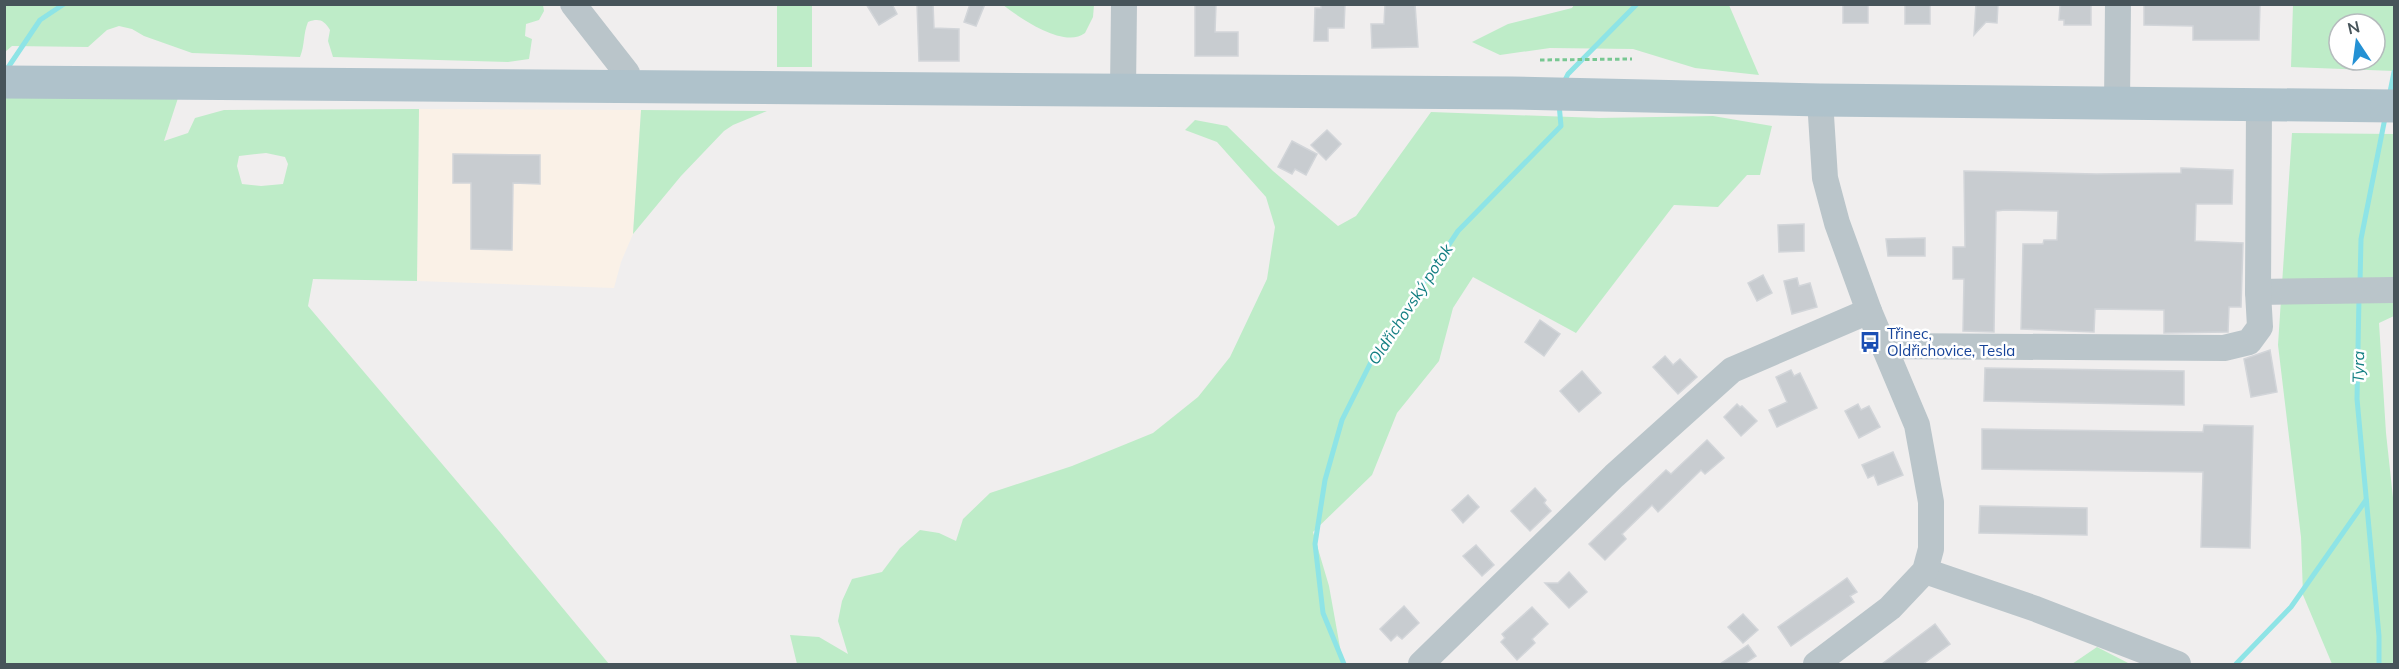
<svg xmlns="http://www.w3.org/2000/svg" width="2399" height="669" viewBox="0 0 2399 669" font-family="Mulish,sans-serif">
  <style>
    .commercial { fill: #faf1e7 }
    .green { fill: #beecc8; fill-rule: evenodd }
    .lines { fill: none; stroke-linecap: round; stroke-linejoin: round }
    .stream { stroke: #8ee4e6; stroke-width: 5 }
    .building { fill: #c8ccd0; stroke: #d2d5d9; stroke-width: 1.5 }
    .path { stroke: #78c792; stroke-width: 3; stroke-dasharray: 4.5 3; stroke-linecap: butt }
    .minor { stroke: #bac5ca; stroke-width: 26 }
    .major { stroke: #afc2cb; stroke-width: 33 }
    .labels { text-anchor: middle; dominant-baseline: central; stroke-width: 5; stroke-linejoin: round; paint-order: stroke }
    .transit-label { font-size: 15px; fill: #164399; stroke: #fff; text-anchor: start }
    .water-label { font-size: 16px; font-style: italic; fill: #147f83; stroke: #fff }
  </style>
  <rect width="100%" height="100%" fill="#f0eeee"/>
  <polygon class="commercial" points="419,109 641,110 633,234 621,262 614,288 417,281"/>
  <g class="green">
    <path d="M543,5L544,11L539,20L526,24L525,36L532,39L529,59L508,62L333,57L328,41L330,30C324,20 319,18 308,22C303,34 305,45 300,57L192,53L144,36L132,29L119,26L107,30L88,47L12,46L5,52V5Z"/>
    <rect x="777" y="5" width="35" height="62"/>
    <path d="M1003,5H1094L1093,17L1085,33C1064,49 1020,18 1003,5Z"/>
    <polygon points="1574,5 1729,5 1759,75 1695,68 1633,49 1550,48 1500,55 1472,42 1508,24 1572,8"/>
    <path d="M2293,5H2394V71L2291,67ZM2339,24H2375V60H2339Z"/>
    <path d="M5,97L178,98L164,141L188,133L195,118L224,110L419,109L417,281L313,279L308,306L499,531L609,664H5ZM266,153L285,157L288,164L283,184L261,186L242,184L237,166L239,156Z"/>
    <polygon points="641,110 767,111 733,125 724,131 681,176 633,234"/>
    <polygon points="1431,112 1599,118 1713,116 1772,126 1760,175 1747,175 1718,207 1674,205 1576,333 1473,277 1453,308 1439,361 1397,413 1372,475 1313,532 1329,586 1343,664 797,664 790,635 819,637 848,654 838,621 842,601 852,579 882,572 900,548 920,530 939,533 956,541 963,519 990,493 1072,466 1153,433 1198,397 1230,357 1267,279 1275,227 1266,197 1217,142 1185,130 1195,120 1227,126 1273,171 1338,226 1356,216"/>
    <polygon points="2292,133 2394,134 2394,316 2379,323 2386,433 2394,507 2394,664 2332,664 2303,595 2301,537 2278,345"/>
    <polygon points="2097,647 2130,664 2072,664"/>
  </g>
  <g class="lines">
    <g class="stream">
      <polyline points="7,69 40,20 64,4"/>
      <polyline points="1563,84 1568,74 1637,4"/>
      <polyline points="2389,97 2394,72"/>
      <polyline points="2360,283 2361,239 2385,118"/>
      <polyline points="2359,298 2357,399 2379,636 2379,664"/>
      <polyline points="1344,664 1323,613 1315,544 1325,480 1342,420 1372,360 1458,231 1561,126 1559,104"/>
      <polyline points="2236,664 2291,607 2366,500"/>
    </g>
  </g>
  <g class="building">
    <polygon points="866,4 892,4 897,14 879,25"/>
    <polygon points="917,4 933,4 934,28 959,29 959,61 919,61"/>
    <polygon points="970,4 985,4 976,26 964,22"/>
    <polygon points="1195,4 1216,4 1215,32 1238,32 1238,56 1195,56"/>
    <polygon points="1321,4 1345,4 1344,28 1328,28 1328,41 1314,41 1315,8 1321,8"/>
    <polygon points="1385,4 1415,4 1418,47 1372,48 1371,24 1384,24"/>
    <rect x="1843" y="4" width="25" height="19"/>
    <rect x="1905" y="4" width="25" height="20"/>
    <polygon points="1976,4 1998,4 1997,23 1986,22 1974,35"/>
    <polygon points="2065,4 2091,4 2091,25 2064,25 2064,20 2059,20 2060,6"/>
    <polygon points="2144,4 2260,4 2259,40 2193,40 2193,26 2144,25"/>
    <polygon points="1327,130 1341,144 1326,160 1311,145"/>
    <polygon points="1292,141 1317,154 1306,175 1295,169 1292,174 1278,167"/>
    <polygon points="453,154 540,155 540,184 513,183 512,250 471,249 471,183 453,183"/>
    <polygon points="2181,168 2233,170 2232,204 2196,204 2195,241 2243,243 2241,307 2229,307 2228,332 2164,333 2164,310 2095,309 2094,332 2021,329 2023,244 2043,244 2044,240 2057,240 2058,211 2005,210 1996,211 1994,332 1963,331 1964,279 1953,279 1953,247 1965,247 1964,171 2096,174 2181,173"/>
    <polygon points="1804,224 1804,251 1779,252 1778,225"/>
    <polygon points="1925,238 1925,256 1888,256 1886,239"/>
    <polygon points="1763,275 1772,293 1757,301 1748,283"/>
    <polygon points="1797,278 1799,286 1810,283 1817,307 1792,314 1784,281"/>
    <polygon points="1540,320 1560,334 1544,356 1525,342"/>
    <polygon points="2270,350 2277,392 2251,397 2244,359"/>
    <polygon points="1665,356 1673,365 1680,359 1697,377 1678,394 1653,367"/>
    <polygon points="1985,368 2184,371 2184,405 1984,401"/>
    <polygon points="1791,370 1794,376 1800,373 1817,408 1777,427 1769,410 1787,402 1776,377"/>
    <polygon points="1582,371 1601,393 1579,412 1560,391"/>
    <polygon points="1737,404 1740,407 1742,406 1757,421 1741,436 1724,417"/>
    <polygon points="1858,404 1861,410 1869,406 1880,427 1859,438 1845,411"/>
    <polygon points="2204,425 2253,426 2250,548 2201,547 2203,472 1982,469 1982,429 2203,432"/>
    <polygon points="1707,440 1724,458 1705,474 1701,470 1658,512 1652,505 1622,534 1626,539 1605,560 1589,544 1666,470 1671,474"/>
    <polygon points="1893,452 1903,475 1878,485 1874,475 1868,478 1862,465"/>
    <polygon points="1535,488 1546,500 1544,503 1551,511 1530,531 1511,511"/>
    <polygon points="1468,495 1479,507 1463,523 1452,510"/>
    <polygon points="1980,506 2087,508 2087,535 1979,533"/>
    <polygon points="1476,545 1494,565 1482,576 1463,556"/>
    <polygon points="1569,572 1587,592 1569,608 1545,583 1558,583"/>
    <polygon points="1847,578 1857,592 1850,596 1854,602 1791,646 1778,627"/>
    <polygon points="1404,606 1419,623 1402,639 1397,635 1391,641 1380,629"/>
    <polygon points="1532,607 1548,624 1532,639 1535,643 1517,660 1501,642 1505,638 1502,634"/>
    <polygon points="1743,614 1758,630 1743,643 1728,627"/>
    <polygon points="1935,624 1950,644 1923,664 1882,664"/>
    <polygon points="1748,645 1756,656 1744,664 1720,664"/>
  </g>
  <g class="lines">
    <polyline class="path" points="1540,60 1632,59"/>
    <g class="minor">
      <polyline points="573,4 627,73 627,86"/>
      <polyline points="1123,90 1124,4"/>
      <polyline points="2117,103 2118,4"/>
      <polyline points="2258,292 2394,290"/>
      <polyline points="1883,346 2224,348 2249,342 2260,327 2258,292 2259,105"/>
      <polyline points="1925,571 2036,609 2178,664"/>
      <polyline points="1421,664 1614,476 1732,370 1869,311"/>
      <polyline points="1816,664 1890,608 1925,571 1931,549 1931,502 1917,425 1869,311 1837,223 1825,178 1820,100"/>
    </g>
    <polyline class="major" points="4,82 1512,93 1820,100 2394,106"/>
  </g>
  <defs>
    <symbol id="bus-bare" viewBox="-9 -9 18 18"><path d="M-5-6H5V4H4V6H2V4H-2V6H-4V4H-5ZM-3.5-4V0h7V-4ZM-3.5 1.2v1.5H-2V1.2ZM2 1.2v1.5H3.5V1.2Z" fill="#1a4fb4" stroke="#fff" stroke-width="2.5" paint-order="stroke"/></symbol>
  </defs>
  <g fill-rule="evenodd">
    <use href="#bus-bare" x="1855" y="327" width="30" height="30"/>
  </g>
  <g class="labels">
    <g class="transit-label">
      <text x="1887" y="333">Třinec,<tspan x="1887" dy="17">Oldřichovice, Tesla</tspan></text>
    </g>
    <g class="water-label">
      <text transform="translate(1410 304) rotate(-57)">Oldřichovský potok</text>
      <text transform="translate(2358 367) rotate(-89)">Tyra</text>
    </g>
  </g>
  <rect width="2399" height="669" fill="none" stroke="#47545a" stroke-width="12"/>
  <g transform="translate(2357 42) rotate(347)"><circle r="28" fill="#ffffff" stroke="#b5bbbd" stroke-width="1.5"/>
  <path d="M0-4.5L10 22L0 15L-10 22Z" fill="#2491d4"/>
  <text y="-9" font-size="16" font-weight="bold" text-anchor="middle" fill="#47545a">N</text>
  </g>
</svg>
